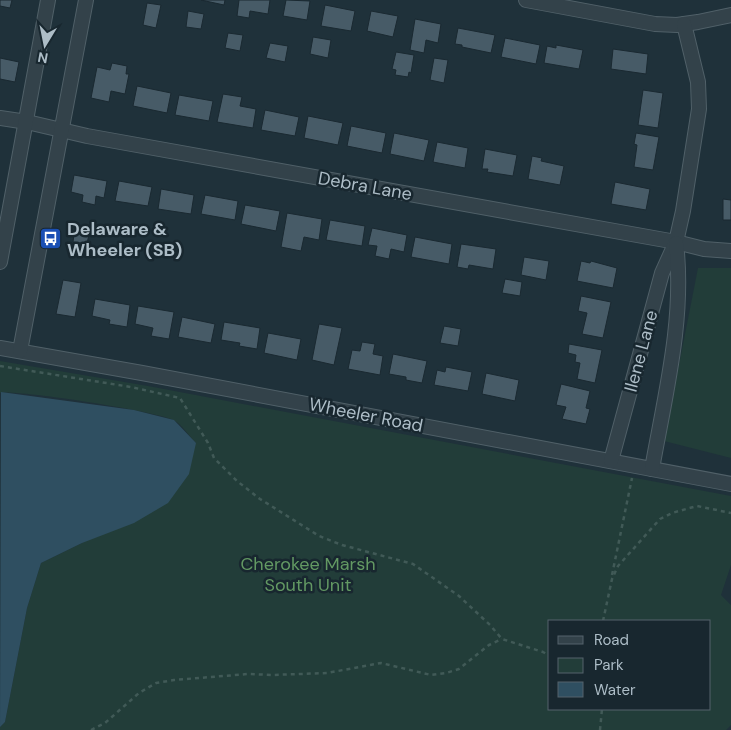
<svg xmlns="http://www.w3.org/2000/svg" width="731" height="730" viewBox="0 0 731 730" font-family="'DM Sans',sans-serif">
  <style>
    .green { fill: #223d39; fill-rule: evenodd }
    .water { fill: #2f4f61 }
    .building { fill: #475b67; stroke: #1a2931 }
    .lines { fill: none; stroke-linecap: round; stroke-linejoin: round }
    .minor-casing { stroke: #506068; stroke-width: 16 }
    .path { stroke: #415a57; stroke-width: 2.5; stroke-dasharray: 4 4; stroke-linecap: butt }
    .minor { stroke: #33424a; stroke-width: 14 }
    .labels { text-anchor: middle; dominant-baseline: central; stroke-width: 5; stroke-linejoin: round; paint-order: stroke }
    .street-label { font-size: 18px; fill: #adbdc7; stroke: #18272f }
    .poi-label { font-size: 18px; font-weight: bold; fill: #adbdc7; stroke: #18272f; text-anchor: start }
    .park-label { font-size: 18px; fill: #639963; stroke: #18272f }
  </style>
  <rect width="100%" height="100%" fill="#1f313a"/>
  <g class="green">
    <polygon points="698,268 731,268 731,458 664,441"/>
    <path d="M0,361L148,386L731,496V565L721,595L731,605V725L726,730H0V727L5,722L27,608L41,563L82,543L196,443C189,436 183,426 175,421C163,412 14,389 0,393ZM550,621H710V709H550Z"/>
  </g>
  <polygon class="water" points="1,392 134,410 174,420 196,443 189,474 168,503 134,523 82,543 41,563 27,608 5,722 0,727"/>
  <g class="building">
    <polygon points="0,0 12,0 10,8 0,6"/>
    <polygon points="201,0 225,0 224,5"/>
    <polygon points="239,0 270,0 268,14 250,11 249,18 237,16"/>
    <polygon points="286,0 310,1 307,20 283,16"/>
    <polygon points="147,3 161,5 156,28 143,25"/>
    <polygon points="325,5 355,11 351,31 321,26"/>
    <polygon points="188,11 204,14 201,29 186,27"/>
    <polygon points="371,11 398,16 393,37 367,31"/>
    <polygon points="415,19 441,24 438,43 426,40 424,53 410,50"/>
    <polygon points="458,28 495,35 491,53 462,47 462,45 455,44"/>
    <polygon points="228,33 243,35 240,51 225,48"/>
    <polygon points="313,37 331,40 328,58 310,54"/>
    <polygon points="505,38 540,45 536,64 501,57"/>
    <polygon points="270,43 288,46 285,62 266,58"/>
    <polygon points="556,45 583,50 579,69 544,63 547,46 556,48"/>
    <polygon points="613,49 648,54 646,74 611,69"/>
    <polygon points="396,52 414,55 411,73 409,72 408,77 395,75 396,70 392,69"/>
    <polygon points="0,58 19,62 15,82 0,79"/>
    <polygon points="434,58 448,60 444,83 430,80"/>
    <polygon points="112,63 127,66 126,74 129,74 125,94 111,91 109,102 91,98 97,67 110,70"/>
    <polygon points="137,86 171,93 167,113 133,106"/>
    <polygon points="643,90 663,93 658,128 638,125"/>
    <polygon points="223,94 242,97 240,106 256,109 253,128 217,122"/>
    <polygon points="179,95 213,101 209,121 175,115"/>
    <polygon points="265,110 299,117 295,136 261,130"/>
    <polygon points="308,116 343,123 338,145 304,138"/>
    <polygon points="351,126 386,133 382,153 347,146"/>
    <polygon points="394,133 429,140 424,161 390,154"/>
    <polygon points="636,133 659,137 653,170 634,167 637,145 634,144"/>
    <polygon points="437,142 468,148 465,168 433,162"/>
    <polygon points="485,149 517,155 513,176 487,172 488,169 482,169"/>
    <polygon points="532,156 542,158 541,161 564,166 560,185 528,179"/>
    <polygon points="74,175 107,181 104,198 96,196 95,205 82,202 83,195 71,192"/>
    <polygon points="119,181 152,187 148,206 115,201"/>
    <polygon points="615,182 650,189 646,210 611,204"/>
    <polygon points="161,189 194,195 191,214 158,209"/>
    <polygon points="205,195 238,201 235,220 201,214"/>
    <polygon points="723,199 731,200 731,220 723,220"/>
    <polygon points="245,205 280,211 276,231 241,224"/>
    <polygon points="287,213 322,219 319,240 304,237 301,251 281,247"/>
    <polygon points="330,220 365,226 362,246 326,240"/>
    <polygon points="75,226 90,229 87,244 73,242"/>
    <polygon points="372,228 407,235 404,252 391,249 389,259 375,256 377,246 368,245"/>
    <polygon points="415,237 452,244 449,264 411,257"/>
    <polygon points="461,244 496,249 493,269 469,265 468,269 457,267"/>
    <polygon points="524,257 549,261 546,280 521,275"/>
    <polygon points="581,261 590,263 591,261 617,268 613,288 577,281"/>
    <polygon points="505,279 522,282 520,296 502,293"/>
    <polygon points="63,280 81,283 75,317 56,314"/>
    <polygon points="581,296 611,302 603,338 582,334 587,313 578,311"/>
    <polygon points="95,299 130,305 127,327 109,324 110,320 92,316"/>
    <polygon points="138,306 174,312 169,339 151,336 153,328 135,324"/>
    <polygon points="182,317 215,324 211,343 178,337"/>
    <polygon points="224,322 260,328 257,349 239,346 240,343 221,340"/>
    <polygon points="319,324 342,328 334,365 312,360"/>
    <polygon points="444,326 461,329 458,346 440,343"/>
    <polygon points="268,333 301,339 297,360 264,353"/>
    <polygon points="362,342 375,344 373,354 383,356 380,375 348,369 352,350 360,351"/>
    <polygon points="569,344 602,350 595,383 577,379 580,363 575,362 576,355 568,353"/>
    <polygon points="393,354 427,361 422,383 406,380 406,377 389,374"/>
    <polygon points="446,367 472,372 468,391 434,385 437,370 445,372"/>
    <polygon points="486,373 519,380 515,401 482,394"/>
    <polygon points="561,384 590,391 586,408 590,409 586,424 562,419 566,407 556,405"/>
  </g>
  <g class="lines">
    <defs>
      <g id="minor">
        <polyline points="526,0 655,24 677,25 698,22 731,15"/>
        <polyline points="0,118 27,122 87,136 676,242 704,249 731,251"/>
        <polyline points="0,262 48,0"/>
        <polyline points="0,348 142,373 731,484"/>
        <polyline points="20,351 86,0"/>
        <polyline points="611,461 662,273 676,242 683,211 699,109 698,82 684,24"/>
        <path d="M652,469C665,395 685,318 676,243"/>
      </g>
    </defs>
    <use href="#minor" class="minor-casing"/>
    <g class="path">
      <polyline points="0,366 131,387 180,398 208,443 214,458 237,481 260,499 319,536 342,545 413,564 459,596 490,625 502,639 543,652 550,656"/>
      <polyline points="612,575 632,478"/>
      <polyline points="603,621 612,579 618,566 660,519 672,513 697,506 731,513"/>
      <polyline points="91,730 105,723 139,693 156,683 174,680 248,674 272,675 327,673 381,663 431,675 446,673 459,669 489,645 502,639"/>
      <polyline points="600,730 602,709"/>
    </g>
    <use href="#minor" class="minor"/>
  </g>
  <defs>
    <symbol id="bus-square" viewBox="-11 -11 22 22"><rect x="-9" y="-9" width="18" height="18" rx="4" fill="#1a4fb4" stroke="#18272f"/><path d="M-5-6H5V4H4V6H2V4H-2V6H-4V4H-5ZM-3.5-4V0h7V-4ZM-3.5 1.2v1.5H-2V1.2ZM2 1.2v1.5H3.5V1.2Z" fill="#fff"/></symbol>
  </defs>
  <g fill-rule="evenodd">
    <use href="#bus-square" x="38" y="226" width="25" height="25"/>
  </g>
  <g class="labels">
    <g class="street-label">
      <text transform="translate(365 186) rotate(10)">Debra Lane</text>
      <text transform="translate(641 351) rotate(-75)">Ilene Lane</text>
      <text transform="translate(366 415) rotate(11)">Wheeler Road</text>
    </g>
    <g class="poi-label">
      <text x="67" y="229">Delaware &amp;<tspan x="67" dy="21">Wheeler (SB)</tspan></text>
    </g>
    <g class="park-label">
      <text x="308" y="564">Cherokee Marsh<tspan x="308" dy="21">South Unit</tspan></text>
    </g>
  </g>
  <rect x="548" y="620" width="162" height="90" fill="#18272f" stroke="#54636c"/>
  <rect x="558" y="636" width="25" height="8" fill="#33424a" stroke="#54636c"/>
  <text x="594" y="645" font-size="15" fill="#adbdc7">Road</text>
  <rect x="558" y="658" width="25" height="15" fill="#223d39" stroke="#54636c"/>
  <text x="594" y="670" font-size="15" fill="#adbdc7">Park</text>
  <rect x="558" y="682" width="25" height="15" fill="#2f4f61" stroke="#54636c"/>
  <text x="594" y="695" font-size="15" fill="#adbdc7">Water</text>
  <g transform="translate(45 45) rotate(190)" stroke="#18272f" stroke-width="4" paint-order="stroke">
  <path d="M0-4L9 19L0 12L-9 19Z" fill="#adbdc7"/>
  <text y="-8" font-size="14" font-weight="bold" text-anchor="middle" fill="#adbdc7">N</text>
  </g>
</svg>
